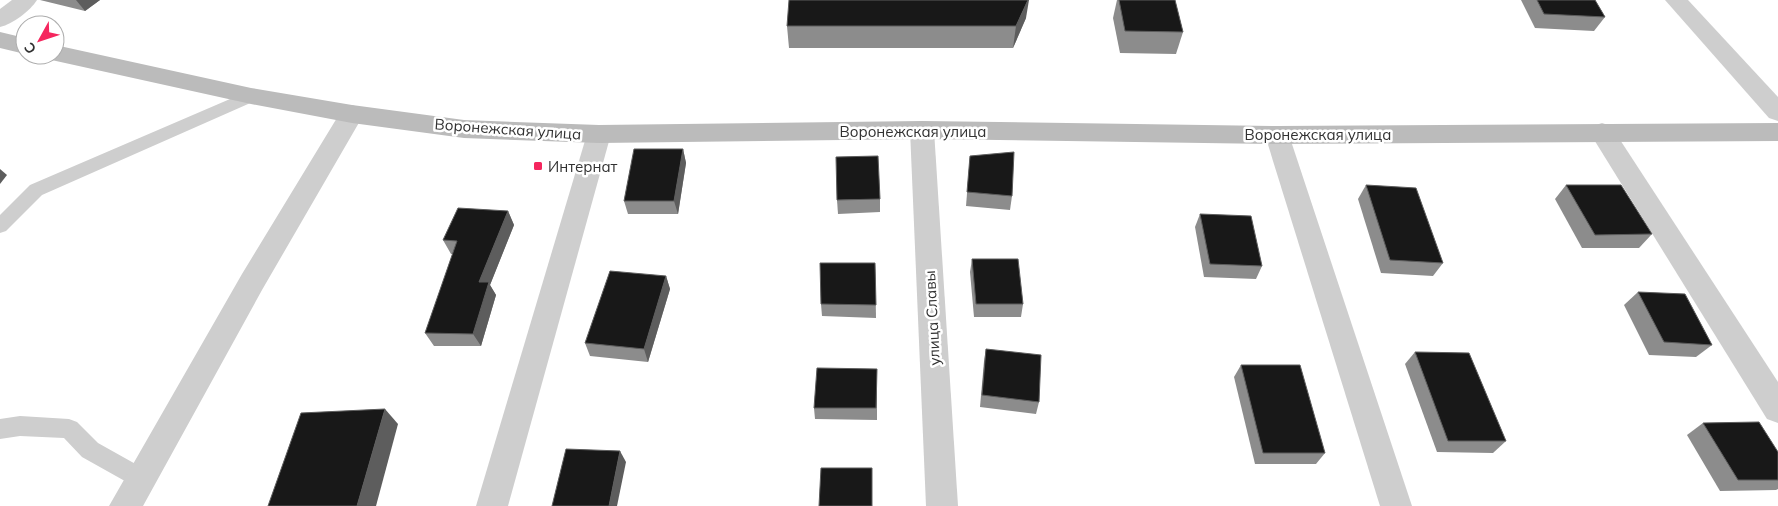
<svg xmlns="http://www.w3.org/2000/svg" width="1778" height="506" viewBox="0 0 1778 506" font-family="Mulish,sans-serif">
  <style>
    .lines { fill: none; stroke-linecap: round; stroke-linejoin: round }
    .lane { fill: #cecece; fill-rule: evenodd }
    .street { fill: #cecece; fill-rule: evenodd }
    .secondary { fill: #bbb; fill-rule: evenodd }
    .wall { fill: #8c8c8c }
    .shaded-wall { fill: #5d5d5d }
    .building { fill: #181818; stroke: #5d5d5d }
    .poi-dot { fill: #f5265e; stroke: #fff; stroke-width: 2 }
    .labels { text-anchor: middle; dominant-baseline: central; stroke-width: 5; stroke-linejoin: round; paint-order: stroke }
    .street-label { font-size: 15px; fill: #313131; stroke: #fff }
    .poi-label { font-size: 15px; fill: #313131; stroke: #fff; text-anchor: start }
  </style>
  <rect width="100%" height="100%" fill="#fff"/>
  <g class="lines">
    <g class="lane">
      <polygon points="251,90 257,92 259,96 257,100 42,195 6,231 0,233 0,215 30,185"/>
      <polygon points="20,416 69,419 77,422 98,443 148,471 151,478 148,485 140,488 132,485 82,457 64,438 20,436 0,439 0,419"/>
    </g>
    <g class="street">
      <path d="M12,0H37C30,11 13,24 0,27V9Z"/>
      <polygon points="1665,0 1688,0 1778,97 1778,121 1769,118"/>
      <polygon points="352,105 361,108 364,114 262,290 143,506 109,506 242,274 343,108"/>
      <polygon points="922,121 931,124 934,130 958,506 926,506 910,130 913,124"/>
      <polygon points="1602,123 1611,126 1778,382 1778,423 1767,419 1593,138 1590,132 1593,126"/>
      <polygon points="599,125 608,128 611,134 508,506 476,506 587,134 590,128"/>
      <polygon points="1277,126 1286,129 1289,135 1412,506 1380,506 1265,135 1268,129"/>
    </g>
    <g class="secondary">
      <polygon points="0,32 25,38 25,54 0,48"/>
      <polygon points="55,45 251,88 352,105 464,120 599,125 922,121 1277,126 1778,123 1778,141 1277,144 922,139 599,143 464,138 352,123 251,104 47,59 45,55 55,55"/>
    </g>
  </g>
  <g class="wall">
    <polygon points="40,0 100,0 85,11"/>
    <polygon points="1117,0 1175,0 1183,32 1176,54 1120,53 1113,18"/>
    <polygon points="1521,0 1595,0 1605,17 1594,31 1535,28"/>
    <polygon points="1026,18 1013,48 789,48 787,26"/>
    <polygon points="683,149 686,163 678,214 628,214 624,201"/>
    <polygon points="970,156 1012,196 1010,210 966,206"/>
    <polygon points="1366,185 1443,263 1433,276 1381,273 1358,199"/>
    <polygon points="1566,185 1652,234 1639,248 1582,248 1555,199"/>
    <polygon points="880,199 880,212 838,214 837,200"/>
    <polygon points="508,211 514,225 490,285 496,295 481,346 434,346 425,333 453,254 451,254 443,240"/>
    <polygon points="1200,214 1262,266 1256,279 1204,277 1195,227"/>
    <polygon points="972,259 1023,304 1021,317 974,317 970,272"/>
    <polygon points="875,263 876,318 822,316 821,304"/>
    <polygon points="666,276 670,289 648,362 590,356 585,343"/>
    <polygon points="1638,292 1712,345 1696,357 1649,355 1624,305"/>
    <polygon points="986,349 1039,402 1036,414 980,407 984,361"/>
    <polygon points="1415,352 1506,441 1493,453 1437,452 1405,364"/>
    <polygon points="1241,365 1325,453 1316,464 1255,464 1234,377"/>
    <polygon points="877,369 877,420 815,419 814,408"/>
    <polygon points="1703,423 1778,452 1778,489 1776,490 1720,491 1687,435"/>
  </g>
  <g class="shaded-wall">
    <polygon points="76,0 100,0 85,11"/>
    <polygon points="1028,0 1029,0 1026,18 1013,48 1016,26"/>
    <polygon points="683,149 686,163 678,214 674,201"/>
    <polygon points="0,169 7,175 0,184"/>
    <polygon points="508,211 514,225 490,285 496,295 481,346 473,334 479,282"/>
    <polygon points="666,276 670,289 648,362 644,349"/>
    <polygon points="385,409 398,424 376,506 357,506"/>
    <polygon points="620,451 626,462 617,506 609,506"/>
  </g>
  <g class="building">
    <polygon points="789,0 1028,0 1016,26 787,26"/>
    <polygon points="1119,0 1175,0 1183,32 1125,31"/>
    <polygon points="1537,0 1595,0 1605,17 1544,14"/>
    <polygon points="634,149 683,149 674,201 624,201"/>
    <polygon points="1014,152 1012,196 967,192 970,156"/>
    <polygon points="878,156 880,199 837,200 836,157"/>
    <polygon points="1366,185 1416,188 1443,263 1390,260"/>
    <polygon points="1566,185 1621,185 1652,234 1595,235"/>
    <polygon points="458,208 508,211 479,282 489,282 473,334 425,333 457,241 443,240"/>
    <polygon points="1200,214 1251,216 1262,266 1210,264"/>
    <polygon points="972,259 1018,259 1023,304 976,304"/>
    <polygon points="820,263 875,263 876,305 821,304"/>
    <polygon points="610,271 666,276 644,349 585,343"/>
    <polygon points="1638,292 1685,294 1712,345 1664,342"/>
    <polygon points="986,349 1041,355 1039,402 982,395"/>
    <polygon points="1415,352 1469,353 1506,441 1448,441"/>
    <polygon points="1241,365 1300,365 1325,453 1263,453"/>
    <polygon points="817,368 877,369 876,408 814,408"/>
    <polygon points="385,409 357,506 268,506 301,413"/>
    <polygon points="1759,422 1778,452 1778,480 1738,480 1703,423"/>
    <polygon points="566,449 620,451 609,506 552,506"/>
    <polygon points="821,468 872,468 872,506 819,506"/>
  </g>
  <rect class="poi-dot" x="533" y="161" width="10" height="10" rx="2.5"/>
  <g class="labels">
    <g class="street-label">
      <text transform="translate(508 129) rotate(4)">Воронежская улица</text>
      <text x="913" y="131">Воронежская улица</text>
      <text x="1318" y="134">Воронежская улица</text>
      <text transform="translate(932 318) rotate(-93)">улица Славы</text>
    </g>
    <g class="poi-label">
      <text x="548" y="166">Интернат</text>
    </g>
  </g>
  <g transform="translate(40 40) rotate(230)"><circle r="24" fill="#ffffff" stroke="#adadad"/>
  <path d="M0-4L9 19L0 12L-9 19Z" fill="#f5265e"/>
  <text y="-8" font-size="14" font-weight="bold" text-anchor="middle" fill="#313131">С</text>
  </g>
</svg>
